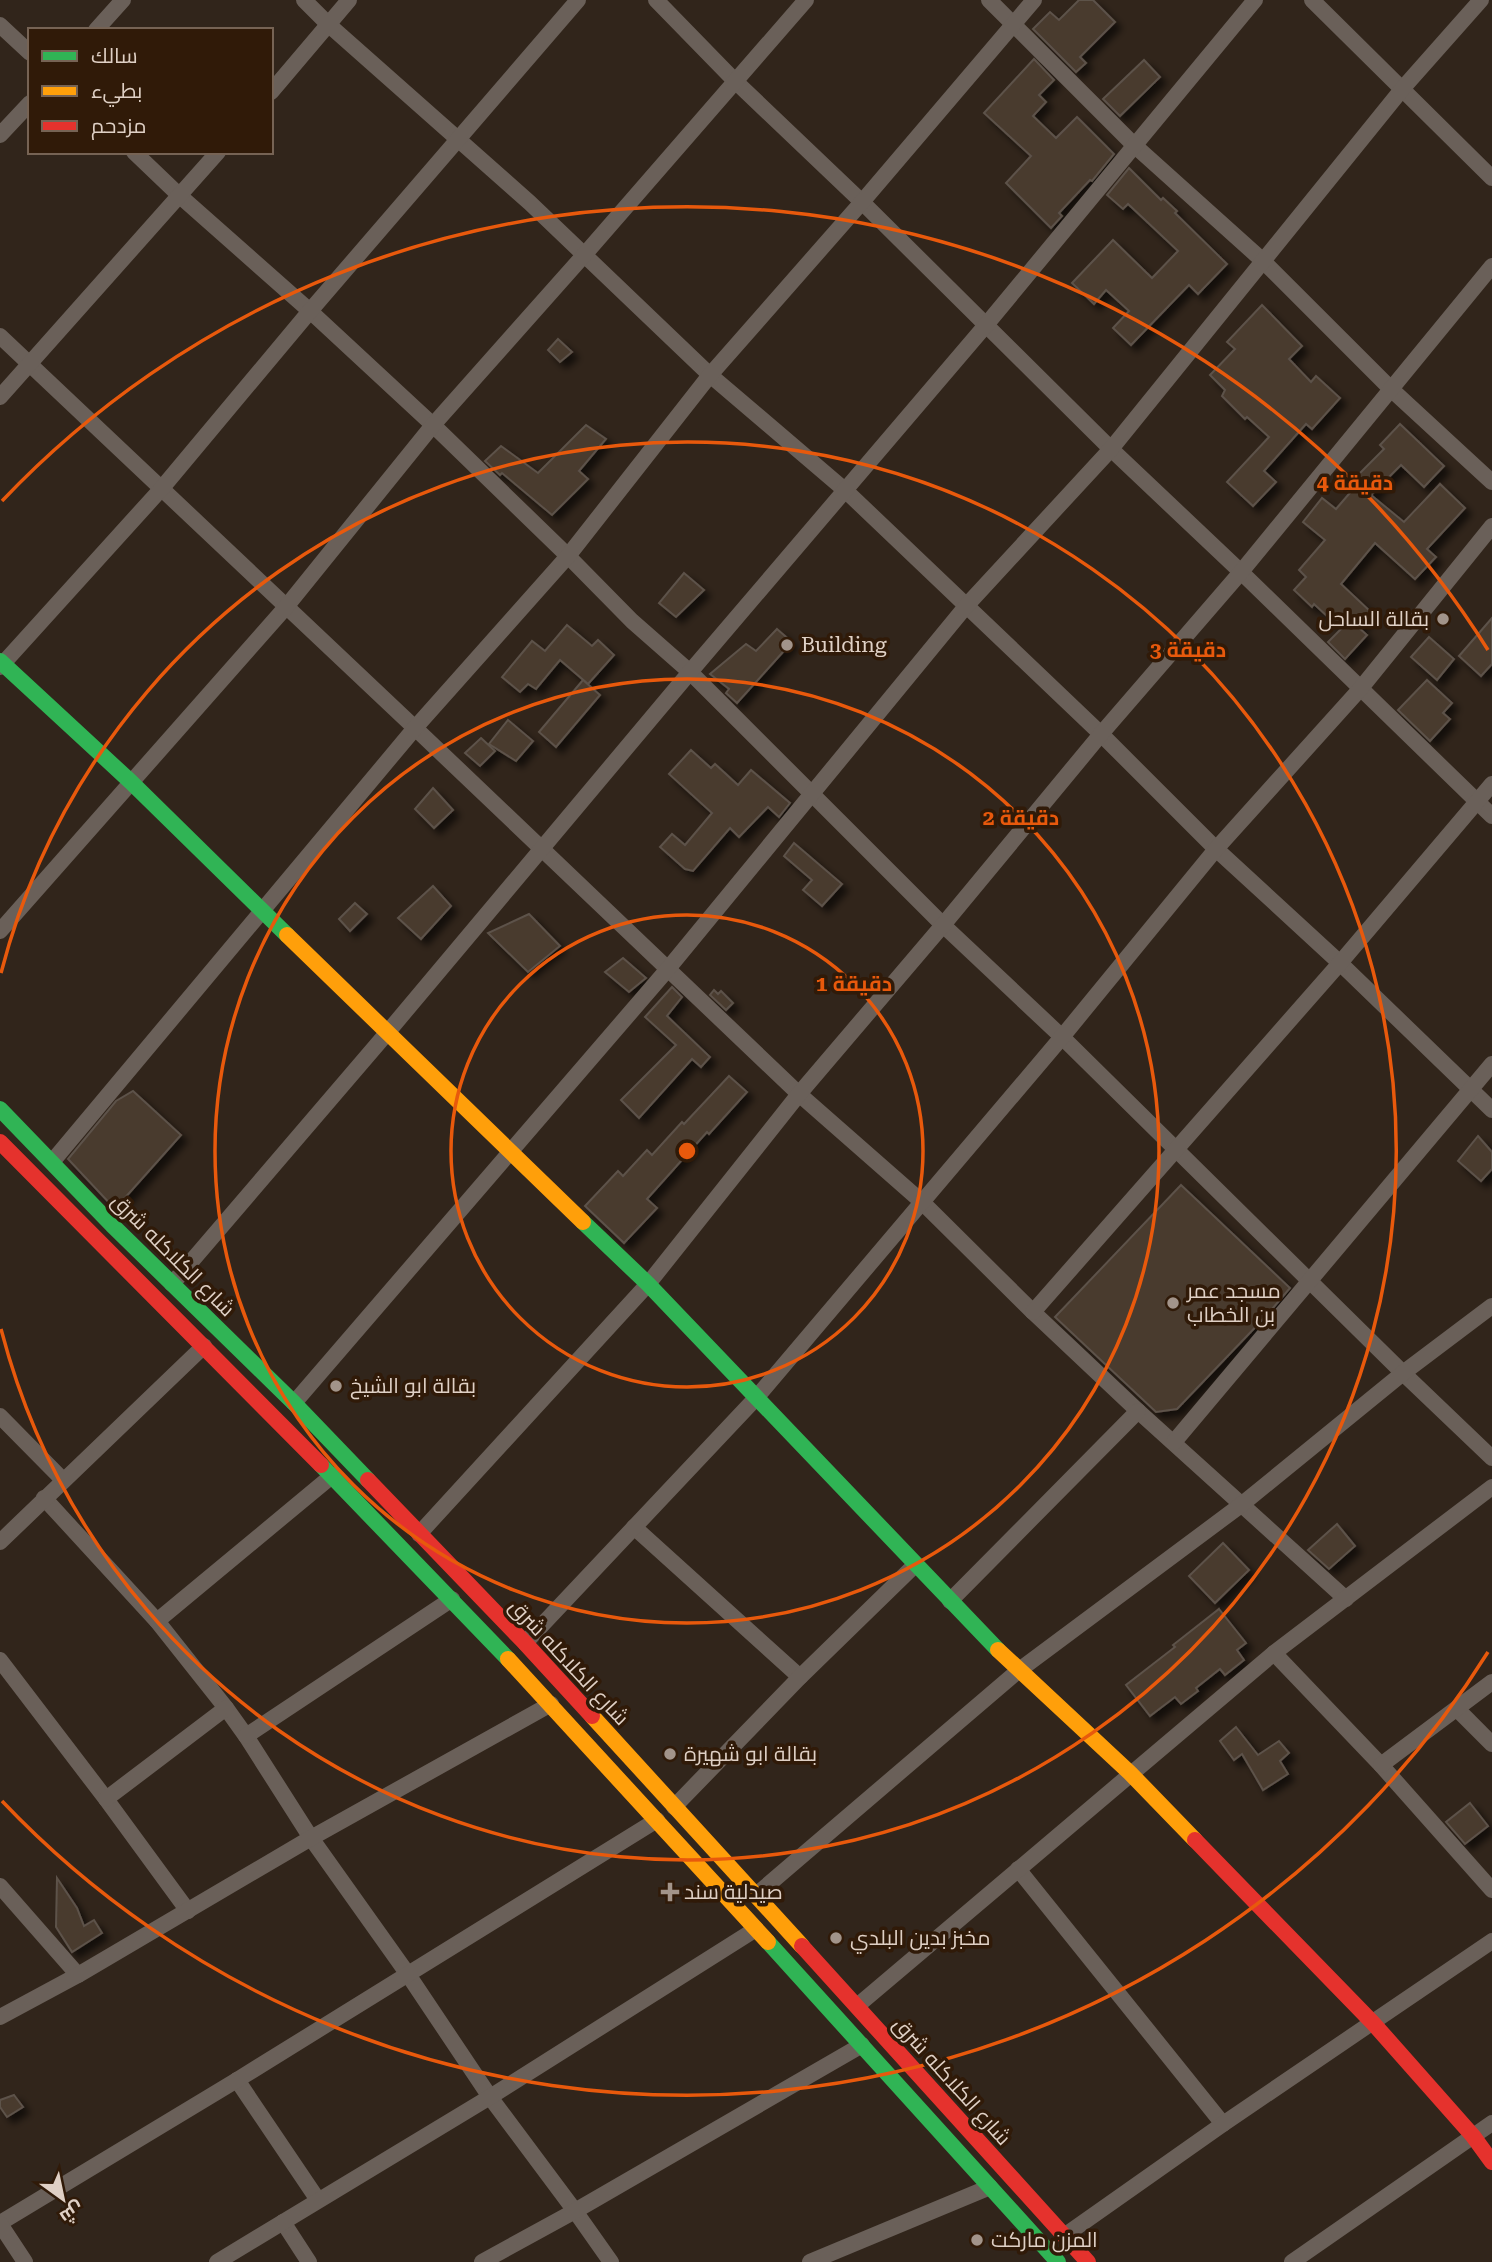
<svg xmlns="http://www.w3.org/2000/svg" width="1492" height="2262" viewBox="0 0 1492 2262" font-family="'Roboto Serif',Cairo,serif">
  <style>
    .building { fill: #493b2f; stroke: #5d524a; stroke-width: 2; filter: url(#shadow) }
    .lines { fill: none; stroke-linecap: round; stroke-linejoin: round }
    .street { stroke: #6a6059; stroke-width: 16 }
    .fast { stroke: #30b455; stroke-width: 16 }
    .slow { stroke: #ff9f0a; stroke-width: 16 }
    .jam { stroke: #e5322d; stroke-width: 16 }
    .ring { fill: none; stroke: #e8590c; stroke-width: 3.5 }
    .poi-dot { fill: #a2948a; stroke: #301a08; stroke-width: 2.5 }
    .labels { text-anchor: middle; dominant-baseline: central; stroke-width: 7; stroke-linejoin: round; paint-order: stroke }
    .poi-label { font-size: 21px; fill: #dfd0c5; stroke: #301a08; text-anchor: start }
    .street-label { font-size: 21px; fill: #dfd0c5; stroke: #301a08 }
    .centre { fill: #e8590c; stroke: #301a08; stroke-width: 3.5 }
    .ring-label { font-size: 21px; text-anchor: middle; font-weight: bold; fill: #e8590c; stroke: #301a08; stroke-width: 7; stroke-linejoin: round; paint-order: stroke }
  </style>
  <defs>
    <filter id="shadow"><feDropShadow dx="6" dy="6" stdDeviation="3.5" flood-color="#0009"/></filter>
  </defs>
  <rect width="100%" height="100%" fill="#31251b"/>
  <g class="building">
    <polygon points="1079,0 1093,0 1115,22 1080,57 1086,63 1076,72 1033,29 1050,12 1059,20"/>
    <polygon points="1034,59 1054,80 1039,95 1046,102 1033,116 1056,138 1077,117 1114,154 1092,181 1090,180 1059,213 1062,216 1051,228 1006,183 1031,156 984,113"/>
    <polygon points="1144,60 1160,77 1120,116 1103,99"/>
    <polygon points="1129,168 1161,200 1163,198 1177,211 1175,213 1227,264 1198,294 1189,285 1131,345 1113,328 1129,311 1106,290 1094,304 1072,283 1113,240 1152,278 1178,251 1128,204 1123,209 1107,195"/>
    <polygon points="1262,305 1302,346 1289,359 1311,382 1316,376 1340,398 1312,429 1306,424 1264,471 1276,482 1253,506 1227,482 1269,437 1247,417 1245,419 1222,396 1225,390 1210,375 1235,349 1227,342"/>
    <polygon points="558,339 572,352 560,362 548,350"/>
    <polygon points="1400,424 1444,466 1424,487 1401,465 1371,495 1404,522 1440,484 1465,508 1427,549 1436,557 1415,579 1375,543 1341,584 1372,613 1358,627 1367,635 1345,659 1328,642 1341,629 1314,604 1312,607 1294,590 1306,577 1299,570 1325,540 1303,522 1322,498 1336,509 1361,480 1357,476 1384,449 1380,445"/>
    <polygon points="586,425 606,439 579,471 588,479 552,515 502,473 500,475 485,461 501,446 538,473"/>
    <polygon points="684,573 704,590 676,617 659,603"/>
    <polygon points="1492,618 1492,664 1481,676 1459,656"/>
    <polygon points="567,625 592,646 598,640 614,655 588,684 560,660 536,689 528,684 520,692 502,677 532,641 545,651"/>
    <polygon points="777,629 792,642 737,703 726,693 729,689 710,674 746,644 756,651"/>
    <polygon points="1429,637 1454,659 1437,680 1411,657"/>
    <polygon points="583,680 600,695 556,747 539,732"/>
    <polygon points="1427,680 1452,703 1443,713 1450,719 1430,741 1398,710"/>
    <polygon points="508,720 533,741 516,761 489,744"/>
    <polygon points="481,738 495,751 480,766 465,753"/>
    <polygon points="691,750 711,768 715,764 738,785 751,770 790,803 779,817 768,807 739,837 730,828 693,871 685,869 660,847 672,834 685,845 712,813 669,774"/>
    <polygon points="433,788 453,810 434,828 415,809"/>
    <polygon points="794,843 842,884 822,906 803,890 812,880 784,856"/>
    <polygon points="433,886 451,906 421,939 398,918"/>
    <polygon points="355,903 367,914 350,931 339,919"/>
    <polygon points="529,914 560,946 528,972 488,933"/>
    <polygon points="623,958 646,978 629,992 605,972"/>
    <polygon points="672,987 682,997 667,1016 710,1057 701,1067 692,1059 639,1118 621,1100 676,1045 645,1017"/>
    <polygon points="714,990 718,994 721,991 733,1003 726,1010 710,995"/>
    <polygon points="729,1076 747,1092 709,1134 707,1132 647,1199 657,1208 624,1243 585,1206 618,1171 623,1176 647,1150 652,1155 682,1122 684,1124"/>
    <polygon points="133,1091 181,1135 115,1209 68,1159 116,1101"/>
    <polygon points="1478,1136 1492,1152 1492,1169 1481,1181 1458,1161"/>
    <polygon points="1181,1185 1290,1288 1267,1315 1177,1409 1156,1412 1055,1317"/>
    <polygon points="1337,1524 1355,1546 1329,1569 1308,1550"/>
    <polygon points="1223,1543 1249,1570 1215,1603 1189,1576"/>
    <polygon points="1219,1609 1246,1643 1237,1650 1244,1660 1225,1675 1220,1669 1196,1688 1198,1691 1181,1704 1175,1697 1150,1716 1126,1685 1175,1647 1173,1645"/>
    <polygon points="1236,1727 1258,1755 1279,1741 1289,1753 1280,1761 1288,1774 1263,1790 1242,1754 1234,1760 1220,1741"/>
    <polygon points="1470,1803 1488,1826 1465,1844 1446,1822"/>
    <polygon points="57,1878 77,1908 84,1926 94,1920 102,1933 72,1952 56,1927"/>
    <polygon points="14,2095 23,2107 7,2117 0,2107 0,2100"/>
  </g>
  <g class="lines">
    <g class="street">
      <polyline points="304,0 329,25 530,203 710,375 846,491 1101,734 1216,849 1340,963 1492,1110"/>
      <polyline points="656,0 735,81 862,202 1111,449 1241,572 1492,816"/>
      <polyline points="989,0 1134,145 1262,260 1392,390 1492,482"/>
      <polyline points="1312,0 1492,178"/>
      <polyline points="0,25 30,53"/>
      <polyline points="96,30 123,0"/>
      <polyline points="271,92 349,0"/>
      <polyline points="0,135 30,103"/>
      <polyline points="134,152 180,196 310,311 433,425 568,556 632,621 690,672 943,925 1062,1037 1403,1373 1492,1458"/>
      <polyline points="0,336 415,728 799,1094 922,1202 1033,1312 1138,1411 1346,1599"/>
      <polyline points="0,397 218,152"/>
      <polyline points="0,667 162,488 310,311 578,0"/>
      <polyline points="0,931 286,607 433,425 585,254 806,0"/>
      <polyline points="52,1162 415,728 568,556 710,375 862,202 1034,0"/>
      <polyline points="172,1284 387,1033 690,672 986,325 1255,0"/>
      <polyline points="1033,1312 1340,963 1492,784"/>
      <polyline points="294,1403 667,970 967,605 1111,449 1403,88 1481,0"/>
      <polyline points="0,1416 63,1480"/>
      <polyline points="1174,1442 1492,1064"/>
      <polyline points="44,1498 157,1621 226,1708 246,1736 311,1838 407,1973 490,2097 575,2211 611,2262"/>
      <polyline points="634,1527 800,1677"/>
      <polyline points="419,1534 648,1284 799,1094 943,925 1101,734 1241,572 1492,266"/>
      <polyline points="0,1542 204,1346"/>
      <polyline points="950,1601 1138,1411"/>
      <polyline points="157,1621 333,1475"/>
      <polyline points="525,1643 756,1398 1062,1037 1216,849 1361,688 1492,526"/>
      <polyline points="1274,1653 1381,1765 1492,1890"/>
      <polyline points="0,1660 106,1799 188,1911"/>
      <polyline points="1457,1709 1492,1744"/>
      <polyline points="246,1736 452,1599"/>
      <polyline points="1381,1765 1492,1682"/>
      <polyline points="106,1799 226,1708"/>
      <polyline points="674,1807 800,1677 915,1565"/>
      <polyline points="1018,1869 1223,2124"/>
      <polyline points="0,1886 78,1975"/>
      <polyline points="756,1895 1018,1671 1241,1505 1403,1373 1492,1306"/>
      <polyline points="857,2006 1274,1653 1492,1487"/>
      <polyline points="0,2017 78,1975 311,1838 551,1704"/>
      <polyline points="237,2080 318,2200"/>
      <polyline points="283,2222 309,2262"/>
      <polyline points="0,2223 237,2080 657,1820"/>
      <polyline points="0,2224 25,2262"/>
      <polyline points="1064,2236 1223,2124 1492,1941"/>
      <polyline points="217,2262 490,2097 756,1929"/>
      <polyline points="482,2262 575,2211 862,2045"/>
      <polyline points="810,2262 990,2187"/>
      <polyline points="1292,2262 1492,2123"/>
    </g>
    <g class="fast">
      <polyline points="0,661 131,782 287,935"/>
      <polyline points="0,1109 112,1225 294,1403 368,1480"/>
      <polyline points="583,1222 648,1284 998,1650"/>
      <polyline points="321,1465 508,1659"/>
      <polyline points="768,1942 1058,2262"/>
    </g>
    <g class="slow">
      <polyline points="287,935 583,1222"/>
      <polyline points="998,1650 1130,1773 1195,1840"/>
      <polyline points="508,1659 768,1942"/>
      <polyline points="592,1716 802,1946"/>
    </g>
    <g class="jam">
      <polyline points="0,1142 321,1465"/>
      <polyline points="368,1480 525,1643 592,1716"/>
      <polyline points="1195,1840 1373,2023 1473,2136 1492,2162"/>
      <polyline points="802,1946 1088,2262"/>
    </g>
  </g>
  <g class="ring">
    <circle cx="687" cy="1151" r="236"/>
    <circle cx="687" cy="1151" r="472"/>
    <path d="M1 973A709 709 0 1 1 1 1329"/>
    <path d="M1488 1652A945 945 0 0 1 2 1801M2 501A945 945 0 0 1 1488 650"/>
  </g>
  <g class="poi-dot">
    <circle cx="1443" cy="619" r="7"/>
    <circle cx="787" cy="645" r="7"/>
    <circle cx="1173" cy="1303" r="7"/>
    <circle cx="336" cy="1386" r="7"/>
    <circle cx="670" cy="1754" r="7"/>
    <path d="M666.5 1881.5h7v7h7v7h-7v7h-7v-7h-7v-7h7z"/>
    <circle cx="836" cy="1938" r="7"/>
    <circle cx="977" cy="2240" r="7"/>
  </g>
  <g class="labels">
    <g class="poi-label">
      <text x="1429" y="619" text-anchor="end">بقالة الساحل</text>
      <text x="801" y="645">Building</text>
      <text x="1187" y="1291">مسجد عمر<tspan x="1187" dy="24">بن الخطاب</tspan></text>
      <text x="350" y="1386">بقالة ابو الشيخ</text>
      <text x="684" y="1754">بقالة ابو شهيرة</text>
      <text x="684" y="1892">صيدلية سند</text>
      <text x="850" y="1938">مخبز بدين البلدي</text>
      <text x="991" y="2240">المزن ماركت</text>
    </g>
    <g class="street-label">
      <text transform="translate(173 1255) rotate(45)">شارع الكلاكله شرق</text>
      <text transform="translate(569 1662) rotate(47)">شارع الكلاكله شرق</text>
      <text transform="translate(952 2081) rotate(48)">شارع الكلاكله شرق</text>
    </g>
  </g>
  <circle cx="687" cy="1151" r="10" class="centre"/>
  <g class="ring-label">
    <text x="1355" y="490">4 دقيقة</text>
    <text x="1188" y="657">3 دقيقة</text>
    <text x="1021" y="825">2 دقيقة</text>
    <text x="854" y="991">1 دقيقة</text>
  </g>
  <rect x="28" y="28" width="245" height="126" fill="#301a08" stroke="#766354" stroke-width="2"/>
  <rect x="42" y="51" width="35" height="10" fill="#30b455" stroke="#766354" stroke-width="2"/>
  <text x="91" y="63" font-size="21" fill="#dfd0c5">سالك</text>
  <rect x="42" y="86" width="35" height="10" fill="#ff9f0a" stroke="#766354" stroke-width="2"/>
  <text x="91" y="98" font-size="21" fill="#dfd0c5">بطيء</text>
  <rect x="42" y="121" width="35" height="10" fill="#e5322d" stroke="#766354" stroke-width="2"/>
  <text x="91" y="133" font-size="21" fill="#dfd0c5">مزدحم</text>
  <g transform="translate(63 2199) rotate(147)" stroke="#301a08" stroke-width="5" paint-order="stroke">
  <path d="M0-5L12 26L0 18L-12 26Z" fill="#dfd0c5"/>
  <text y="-10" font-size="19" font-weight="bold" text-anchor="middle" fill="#dfd0c5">ش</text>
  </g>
</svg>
